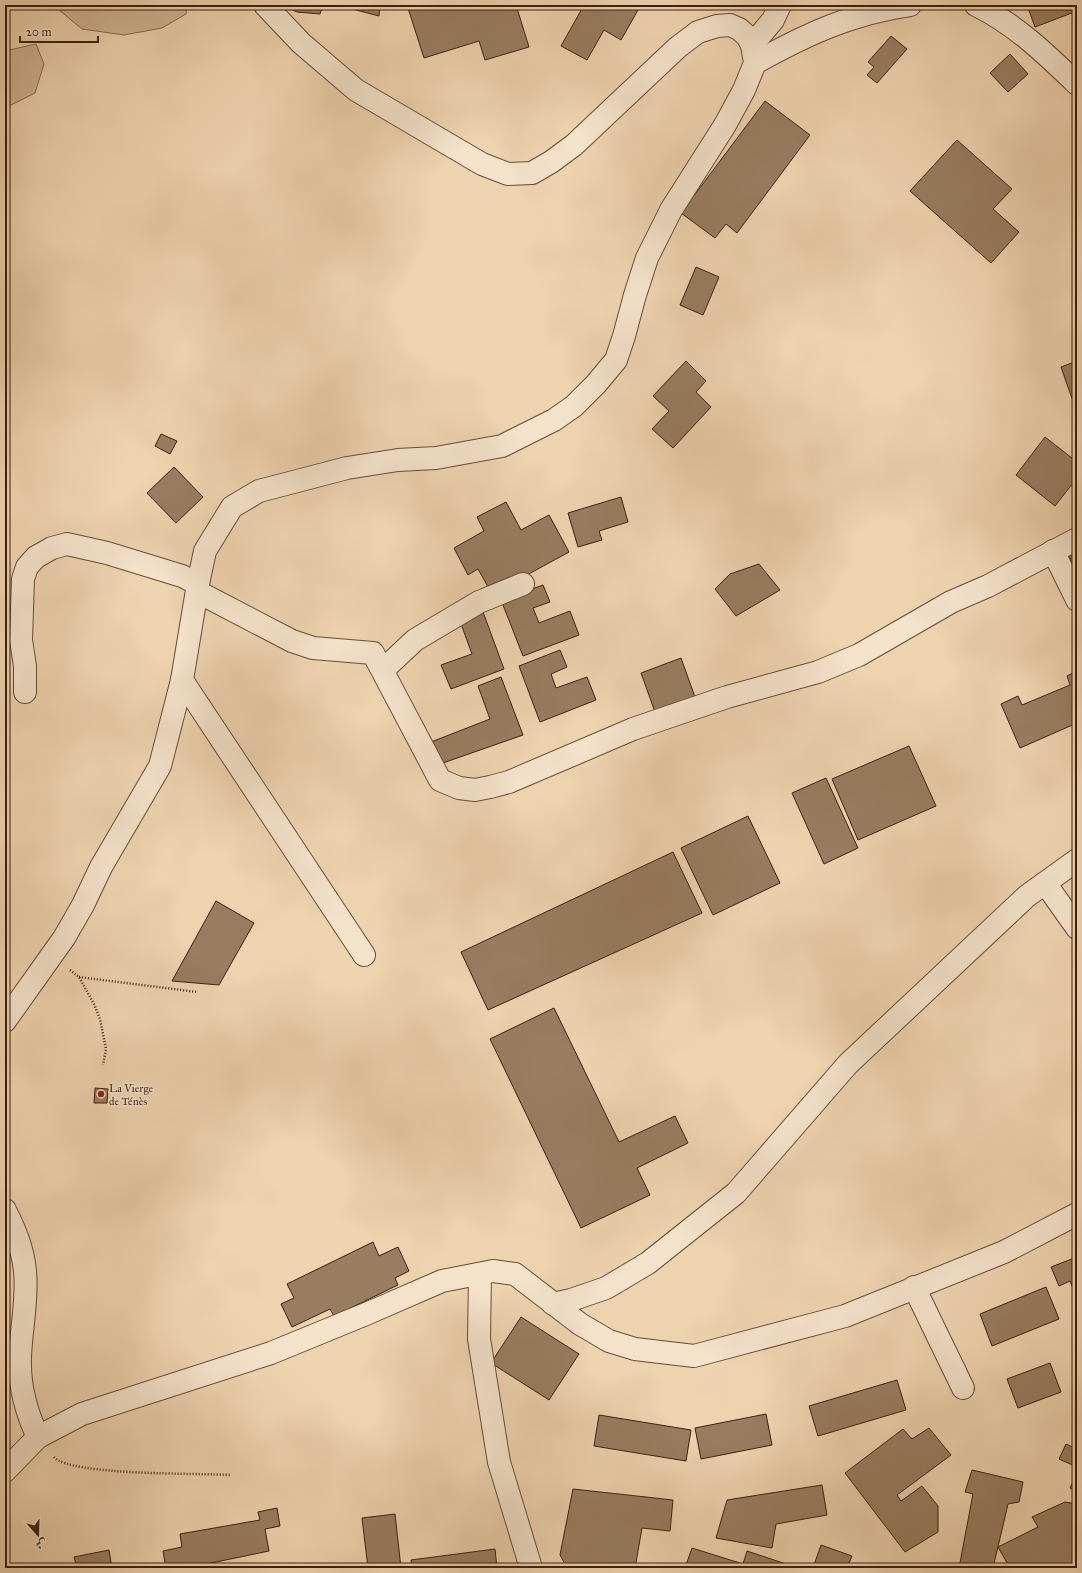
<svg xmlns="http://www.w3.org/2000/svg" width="1082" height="1573" viewBox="0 0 1082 1573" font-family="'IM FELL Great Primer',Amiri,serif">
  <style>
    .green { fill: #cfb493; stroke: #846a50 }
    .building { fill: #987d61; stroke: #3a1f0d }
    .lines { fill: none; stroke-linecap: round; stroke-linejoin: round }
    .street-casing { stroke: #674c36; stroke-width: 24 }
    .path { stroke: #3a1f0d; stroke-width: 2.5; stroke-dasharray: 1 2; stroke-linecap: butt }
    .street { stroke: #f4e2cb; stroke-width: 22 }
    .poi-dot { fill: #8f2418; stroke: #f4e2cb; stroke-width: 1.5 }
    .labels { text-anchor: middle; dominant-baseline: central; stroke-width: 3; stroke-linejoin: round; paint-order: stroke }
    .poi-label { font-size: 11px; fill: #3a1f0d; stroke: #f4e2cb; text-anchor: start }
  </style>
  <rect width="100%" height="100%" fill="#eed3af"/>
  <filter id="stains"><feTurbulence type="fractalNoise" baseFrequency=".005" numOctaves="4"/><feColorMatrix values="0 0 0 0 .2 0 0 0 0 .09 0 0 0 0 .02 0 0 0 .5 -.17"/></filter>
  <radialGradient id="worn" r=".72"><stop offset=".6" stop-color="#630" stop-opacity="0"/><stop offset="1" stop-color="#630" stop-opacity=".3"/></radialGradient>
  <g class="green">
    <polygon points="53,5 187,5 186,14 162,28 124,35 82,29"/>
    <polygon points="36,44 44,64 35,93 5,108 5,51"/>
  </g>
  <g class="building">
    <polygon points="282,5 323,5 320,14 297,12"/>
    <polygon points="337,5 380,5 379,16"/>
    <polygon points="419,5 516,5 529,47 485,60 479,41 424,58 408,8"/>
    <polygon points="584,5 628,5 638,10 621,40 604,30 587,60 561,46"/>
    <polygon points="1027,5 1077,5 1077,11 1035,27"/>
    <polygon points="891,36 907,49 877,83 867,75 874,67 868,62"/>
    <polygon points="1010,54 1028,74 1008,92 990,73"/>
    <polygon points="765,101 810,135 737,233 726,224 715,238 681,213"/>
    <polygon points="957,140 1012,189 993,209 1019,232 991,263 910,191"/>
    <polygon points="696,267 719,277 703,315 680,305"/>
    <polygon points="686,361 706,381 696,392 711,407 673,448 652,429 669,411 653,396"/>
    <polygon points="1077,361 1077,410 1076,410 1061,367"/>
    <polygon points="161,434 177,441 170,454 155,446"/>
    <polygon points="1045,437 1077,462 1077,478 1055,506 1016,475"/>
    <polygon points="174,467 203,497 176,523 147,493"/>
    <polygon points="621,497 628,522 599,531 602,540 578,547 568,513"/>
    <polygon points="506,502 521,530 549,515 569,552 492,594 478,569 468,575 454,548 484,531 477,517"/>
    <polygon points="1077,545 1077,573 1067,551"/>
    <polygon points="759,564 780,590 736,616 715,589 730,574"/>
    <polygon points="543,585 550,602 533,608 539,623 570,611 579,635 523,656 501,600"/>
    <polygon points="483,612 504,669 451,689 441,665 472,654 460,621"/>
    <polygon points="560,650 567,667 551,674 556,688 587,677 596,700 540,722 519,666"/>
    <polygon points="681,658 695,697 655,712 641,673"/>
    <polygon points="1077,671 1077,723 1020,748 1001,704 1018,696 1022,705 1070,685 1067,676"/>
    <polygon points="501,677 523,735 440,764 431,742 490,719 478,686"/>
    <polygon points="909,746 936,806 858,840 832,779"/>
    <polygon points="826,778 858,848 824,864 792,793"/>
    <polygon points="748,816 780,883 713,915 681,848"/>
    <polygon points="673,852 702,913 488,1010 461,952"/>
    <polygon points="1077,871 1077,885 1070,874"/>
    <polygon points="216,901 254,923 219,985 172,981"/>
    <polygon points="554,1008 619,1142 675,1116 688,1143 637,1168 650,1195 581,1228 490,1039"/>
    <polygon points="95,1088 108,1089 107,1103 94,1103"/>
    <polygon points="373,1242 379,1256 398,1247 409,1271 395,1278 398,1285 334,1316 330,1309 292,1327 281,1304 294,1298 287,1284"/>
    <polygon points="1077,1257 1077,1298 1070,1281 1059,1286 1051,1267"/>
    <polygon points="1046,1287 1059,1319 992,1346 980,1314"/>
    <polygon points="521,1317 579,1354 549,1400 491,1363"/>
    <polygon points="1050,1363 1061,1392 1018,1408 1007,1379"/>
    <polygon points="897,1380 906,1410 818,1436 809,1406"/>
    <polygon points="766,1414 772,1445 701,1459 695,1428"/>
    <polygon points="599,1415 691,1430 686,1461 594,1446"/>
    <polygon points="929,1428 951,1455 897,1495 901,1501 922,1486 938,1506 938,1532 905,1552 845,1473 903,1429 912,1439"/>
    <polygon points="1066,1444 1077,1449 1077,1467 1059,1459"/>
    <polygon points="972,1470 1023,1482 1019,1502 1008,1504 993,1568 959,1568 973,1494 965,1492"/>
    <polygon points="1077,1473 1077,1491 1070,1488"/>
    <polygon points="822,1485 827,1515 776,1524 772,1548 716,1538 727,1500"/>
    <polygon points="573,1489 673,1500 670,1531 642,1528 635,1568 567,1568 560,1555"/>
    <polygon points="1065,1502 1077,1504 1077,1568 1010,1568 998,1547 1038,1527 1032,1517"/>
    <polygon points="277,1508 280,1526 265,1529 269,1551 187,1568 166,1568 163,1551 182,1547 180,1534 260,1520 258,1512"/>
    <polygon points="395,1514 401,1568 368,1568 362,1518"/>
    <polygon points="821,1545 852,1556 847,1568 813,1568"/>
    <polygon points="692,1548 743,1564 747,1551 786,1564 785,1568 685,1568"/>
    <polygon points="495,1549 497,1568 412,1568 411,1560"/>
    <polygon points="109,1550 112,1568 77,1568 74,1557"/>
    <polygon points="30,1564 31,1568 5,1568"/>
  </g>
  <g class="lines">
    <defs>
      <g id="street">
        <path d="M976,5C1015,24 1046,54 1077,84"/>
        <polyline points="752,45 773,20 780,5"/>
        <path d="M755,63C805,35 852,13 910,5"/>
        <polyline points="1053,551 1077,600"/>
        <polyline points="198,592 292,641 313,648 373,653 440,780 459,788 475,790 490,787 509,782 633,729 727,697 818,672 859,655 951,602 988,586 1077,539"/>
        <polyline points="383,670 415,640 479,602 523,584"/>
        <polyline points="182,680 364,955"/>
        <polyline points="25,692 25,666 21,640 23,579 27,567 36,557 52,548 67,544 107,553 182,576 198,584"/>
        <polyline points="1045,883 1077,928"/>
        <polyline points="5,1021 64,938 83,905 101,867 160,766 182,680 198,584 205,551 232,507 259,491 347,468 398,460 436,458 502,446 554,420 574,406 596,384 616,360 624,336 635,295 647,258 671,210 725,125 744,90 755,63 752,45 747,36 739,29 730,25 717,26 698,32 678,47 574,145 551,162 532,173 508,174 482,164 356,90 301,43 265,5"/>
        <path d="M5,1210C15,1230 23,1249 25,1271C28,1300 21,1328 20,1357C19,1385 26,1412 38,1437"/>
        <polyline points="480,1274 479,1339 499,1462 531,1568"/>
        <polyline points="914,1287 963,1388"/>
        <polyline points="553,1304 571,1300 606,1288 648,1263 736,1193 848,1064 1027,896 1077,860"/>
        <polyline points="5,1471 38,1437 82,1414 271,1353 366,1314 442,1281 493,1271 515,1274 580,1324 609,1341 635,1349 694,1356 845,1316 1004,1252 1077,1214"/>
      </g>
    </defs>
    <use href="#street" class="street-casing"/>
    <g class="path">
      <polyline points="70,970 79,977 94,1004 100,1019 106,1049 103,1065"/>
      <polyline points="79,977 197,992"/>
      <path d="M54,1457C70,1476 201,1473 231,1475"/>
    </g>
    <use href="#street" class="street"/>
  </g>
  <circle class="poi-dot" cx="101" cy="1094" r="4"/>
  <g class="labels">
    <g class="poi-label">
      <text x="109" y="1088">La Vierge<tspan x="109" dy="13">de Ténès</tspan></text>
    </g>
  </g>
  <rect width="1082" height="1573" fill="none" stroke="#eed3af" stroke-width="20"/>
  <rect x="6" y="6" width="1070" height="1561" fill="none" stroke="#3a1f0d" stroke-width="2"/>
  <rect x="10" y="10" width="1062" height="1553" fill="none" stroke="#3a1f0d"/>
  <g transform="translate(38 1535) rotate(160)" stroke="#f4e2cb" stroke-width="3" paint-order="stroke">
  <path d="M0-3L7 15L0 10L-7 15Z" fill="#3a1f0d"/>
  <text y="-6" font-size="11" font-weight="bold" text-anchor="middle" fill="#3a1f0d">ش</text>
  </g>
  <path d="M20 36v6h78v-6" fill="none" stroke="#3a1f0d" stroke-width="2"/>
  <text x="26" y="36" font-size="12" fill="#3a1f0d" stroke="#f4e2cb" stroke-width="3" paint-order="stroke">20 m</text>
  <rect width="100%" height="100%" filter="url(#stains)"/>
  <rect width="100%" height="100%" fill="url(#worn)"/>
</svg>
